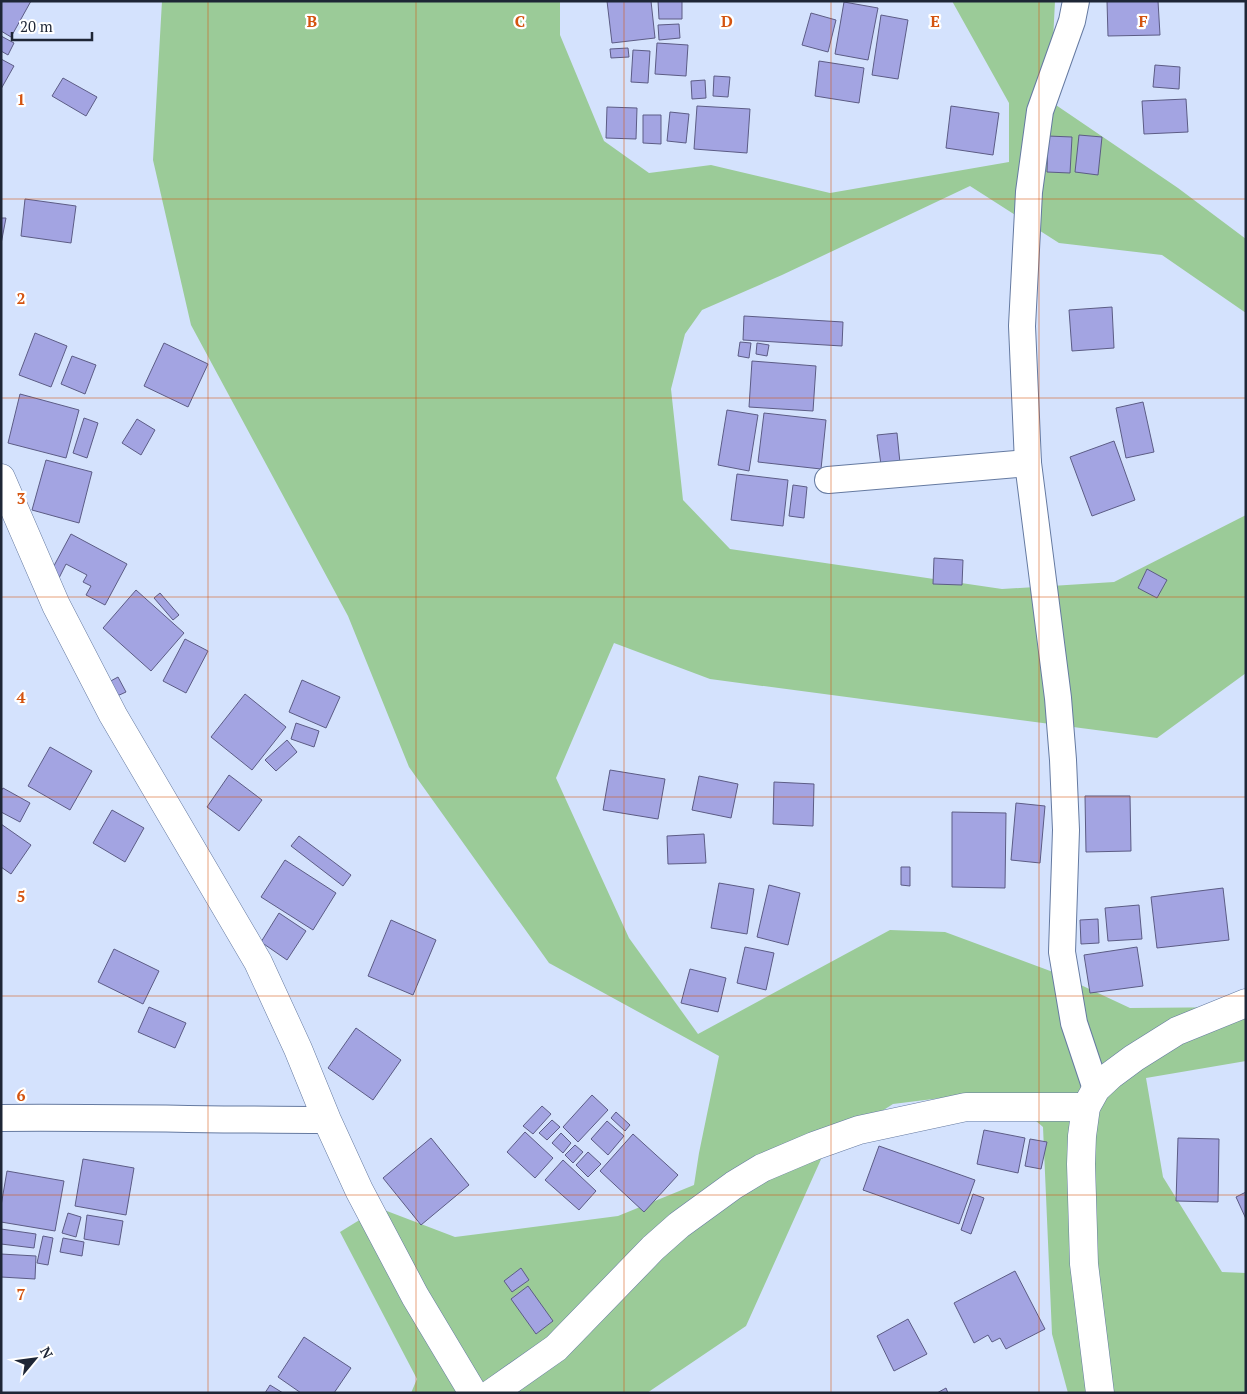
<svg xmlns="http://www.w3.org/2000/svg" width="1247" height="1394" viewBox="0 0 1247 1394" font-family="'PT Serif',serif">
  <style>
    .green { fill: #9bcb98 }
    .building { fill: #a3a4e2; stroke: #5c5c85 }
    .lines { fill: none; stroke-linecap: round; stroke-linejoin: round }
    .minor-casing { stroke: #657aa1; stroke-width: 28 }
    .tertiary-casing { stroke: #657aa1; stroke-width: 29 }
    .secondary-casing { stroke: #657aa1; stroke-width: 29 }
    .minor { stroke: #fff; stroke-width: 26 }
    .tertiary { stroke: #fff; stroke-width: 28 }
    .secondary { stroke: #fff; stroke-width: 28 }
    .grid { fill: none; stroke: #d45410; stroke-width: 1; stroke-opacity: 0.55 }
    .grid-label { font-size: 16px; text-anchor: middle; font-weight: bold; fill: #d45410; stroke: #fff; stroke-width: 4.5; stroke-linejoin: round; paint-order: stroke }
  </style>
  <rect width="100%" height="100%" fill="#d4e2fd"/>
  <polygon class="green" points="162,1 560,1 560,35 604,141 649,173 711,165 830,193 1009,162 1009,103 952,1 1055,1 1050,101 1178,188 1246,239 1246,313 1162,255 1059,243 970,186 782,275 702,310 685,334 671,389 683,500 730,549 1002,589 1114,582 1246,515 1246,673 1157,738 710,679 614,643 556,778 629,938 698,1034 890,930 945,932 1053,972 1130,1008 1246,1007 1246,1061 1146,1078 1163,1177 1222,1272 1246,1273 1246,1393 1068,1393 1052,1334 1043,1127 1013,1101 973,1094 893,1104 827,1146 746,1326 647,1393 411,1393 417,1379 340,1232 379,1208 455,1237 618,1216 694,1185 699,1153 719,1056 549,963 409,767 348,616 191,325 153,160"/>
  <g class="building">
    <polygon points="1,1 31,1 11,37 1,31"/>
    <polygon points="607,1 651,1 655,38 612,43"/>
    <polygon points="658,1 682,1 682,19 659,19"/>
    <polygon points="1107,1 1158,1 1160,35 1108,36"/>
    <polygon points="844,2 878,8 868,60 835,54"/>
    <polygon points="811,13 836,20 828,52 802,45"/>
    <polygon points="881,15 908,20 898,79 872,75"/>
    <polygon points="679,24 680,38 659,40 658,25"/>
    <polygon points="1,36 14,43 8,55 1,51"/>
    <polygon points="657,43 688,45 686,76 655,74"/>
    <polygon points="628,48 629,57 611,58 610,49"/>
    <polygon points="633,50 650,51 648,83 631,82"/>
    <polygon points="1,59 14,66 1,89"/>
    <polygon points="819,61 864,68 859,103 815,96"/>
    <polygon points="1155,65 1180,67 1179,89 1153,87"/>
    <polygon points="714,76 730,77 728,97 713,96"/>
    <polygon points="63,78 97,97 86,116 52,96"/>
    <polygon points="705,80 706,98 692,99 691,81"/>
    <polygon points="1186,99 1188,132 1144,134 1142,101"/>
    <polygon points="697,106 750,109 747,153 694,149"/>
    <polygon points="951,106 999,113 993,155 946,148"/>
    <polygon points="607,107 637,108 636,139 606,138"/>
    <polygon points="670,112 689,114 686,143 667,141"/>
    <polygon points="643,115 661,115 661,144 643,143"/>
    <polygon points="1079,135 1102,137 1098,175 1075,172"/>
    <polygon points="1048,136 1072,137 1070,173 1047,172"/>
    <polygon points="25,199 76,206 71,243 21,236"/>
    <polygon points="1,218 6,218 1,244"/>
    <polygon points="1112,307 1114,348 1072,351 1069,310"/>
    <polygon points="744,316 843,322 842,346 743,340"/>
    <polygon points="35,333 67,346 51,387 19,375"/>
    <polygon points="740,342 751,343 749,358 738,356"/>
    <polygon points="164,343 208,364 188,407 144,386"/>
    <polygon points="757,343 769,345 767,356 756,354"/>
    <polygon points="72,356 96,365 85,394 61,384"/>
    <polygon points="752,361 816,366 813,411 749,407"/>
    <polygon points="20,394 79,410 66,458 8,443"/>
    <polygon points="1143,402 1154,452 1126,458 1116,408"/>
    <polygon points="727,410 758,415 749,471 718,465"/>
    <polygon points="764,413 826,420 821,469 758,462"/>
    <polygon points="84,418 98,423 87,458 73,453"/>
    <polygon points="137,419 155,430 141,455 122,443"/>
    <polygon points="897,433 900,463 881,465 877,435"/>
    <polygon points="1114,441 1135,500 1092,516 1070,457"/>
    <polygon points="46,460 92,472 79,523 32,510"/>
    <polygon points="737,474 788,480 783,526 731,520"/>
    <polygon points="793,485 807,487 804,518 789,516"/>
    <polygon points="71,534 127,564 105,605 86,595 91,586 83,582 87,575 66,564 58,580 49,575"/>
    <polygon points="934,558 963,560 962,585 933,584"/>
    <polygon points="1147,569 1167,580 1157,598 1138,588"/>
    <polygon points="136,590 184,633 151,671 103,628"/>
    <polygon points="160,593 179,615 173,620 154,598"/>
    <polygon points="185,639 208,651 186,693 163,681"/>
    <polygon points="118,677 126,692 115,697 107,683"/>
    <polygon points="302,680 340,697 326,728 289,712"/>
    <polygon points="245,694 286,727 252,770 211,737"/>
    <polygon points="296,723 319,731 314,747 291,739"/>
    <polygon points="287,740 297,752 276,771 265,760"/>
    <polygon points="50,747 92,771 70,810 28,786"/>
    <polygon points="610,770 665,779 658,819 603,810"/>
    <polygon points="229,775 262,800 239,831 207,807"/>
    <polygon points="699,776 738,784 731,818 692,810"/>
    <polygon points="774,782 814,784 813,826 773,824"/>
    <polygon points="3,788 30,803 20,822 1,812 1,791"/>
    <polygon points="1085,796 1130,796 1131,851 1086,852"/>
    <polygon points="1016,803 1045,806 1040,863 1011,860"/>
    <polygon points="112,810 144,828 125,862 93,843"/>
    <polygon points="952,812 1006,813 1005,888 952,887"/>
    <polygon points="1,824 31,845 11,874 1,867"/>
    <polygon points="704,834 706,863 668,864 667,836"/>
    <polygon points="299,836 351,875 343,886 291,846"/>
    <polygon points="285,860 336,893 313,930 261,897"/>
    <polygon points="901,867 910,867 910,886 901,885"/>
    <polygon points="719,883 754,889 747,934 711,928"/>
    <polygon points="769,885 800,893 788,945 757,937"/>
    <polygon points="1223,888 1229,940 1157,948 1151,897"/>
    <polygon points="1139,905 1142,939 1108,941 1105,908"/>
    <polygon points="279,913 306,931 287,960 261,942"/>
    <polygon points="1098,919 1099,943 1081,944 1080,920"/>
    <polygon points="391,920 436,940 413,995 368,976"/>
    <polygon points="745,947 774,953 766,990 737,983"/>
    <polygon points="1137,947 1143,986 1090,993 1084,955"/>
    <polygon points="114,949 159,971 143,1004 98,982"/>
    <polygon points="690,969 726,978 718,1012 681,1003"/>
    <polygon points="149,1007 186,1023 175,1048 138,1032"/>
    <polygon points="356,1028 401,1060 373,1100 328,1068"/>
    <polygon points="592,1095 608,1110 578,1142 563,1127"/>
    <polygon points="542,1106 551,1114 533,1134 523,1126"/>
    <polygon points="616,1112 630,1125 625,1131 611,1118"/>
    <polygon points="552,1120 560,1127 547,1140 539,1133"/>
    <polygon points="607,1121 624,1136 608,1155 591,1139"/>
    <polygon points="984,1130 1025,1138 1018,1173 977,1164"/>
    <polygon points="525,1132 553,1158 535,1178 507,1152"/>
    <polygon points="561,1133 571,1143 563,1153 552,1143"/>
    <polygon points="633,1134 678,1175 644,1212 600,1171"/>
    <polygon points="431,1138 469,1185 421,1225 383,1178"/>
    <polygon points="1178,1138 1219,1139 1218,1202 1176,1201"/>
    <polygon points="1030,1139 1047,1142 1041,1169 1025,1166"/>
    <polygon points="575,1145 583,1152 573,1163 565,1155"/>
    <polygon points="879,1146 975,1180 959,1224 863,1190"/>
    <polygon points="588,1152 601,1164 588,1177 576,1165"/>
    <polygon points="83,1159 134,1168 126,1215 75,1206"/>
    <polygon points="563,1160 596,1191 579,1210 545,1180"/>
    <polygon points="7,1171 64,1181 55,1231 1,1222 1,1206"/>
    <polygon points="1246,1192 1246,1219 1236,1197"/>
    <polygon points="973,1194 984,1198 971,1234 961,1230"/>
    <polygon points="68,1213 81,1217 76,1237 62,1233"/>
    <polygon points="87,1215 123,1221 119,1245 84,1239"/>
    <polygon points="1,1229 36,1234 34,1248 1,1244"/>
    <polygon points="43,1236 53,1238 48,1265 37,1263"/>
    <polygon points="63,1238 84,1242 82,1256 60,1252"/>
    <polygon points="1,1254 36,1256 35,1279 1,1277"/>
    <polygon points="521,1268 529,1280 512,1292 504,1281"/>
    <polygon points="1015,1271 1045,1329 1006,1349 1000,1338 992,1342 988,1335 974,1343 954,1303"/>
    <polygon points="528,1286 553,1321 536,1334 511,1299"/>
    <polygon points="908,1319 927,1354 894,1371 877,1336"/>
    <polygon points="304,1337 351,1368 334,1393 301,1393 278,1377"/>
    <polygon points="270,1385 283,1393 265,1393"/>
    <polygon points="946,1388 948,1393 937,1393"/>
  </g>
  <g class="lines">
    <defs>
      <g id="minor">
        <polyline points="1076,1 1072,21 1040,111 1029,192 1022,326 1028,463 1058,698 1063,760 1066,830 1062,952 1074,1023 1096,1089"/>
        <polyline points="828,480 1028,463"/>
        <path d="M1,1118C110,1117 219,1120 327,1120"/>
      </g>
      <g id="tertiary">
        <polyline points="1,478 56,605 113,715 258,962 298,1049 327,1120 359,1190 415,1296 473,1393"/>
        <polyline points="492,1393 556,1348 653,1248 679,1225 734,1185 762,1168 814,1146 859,1130 966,1107 1086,1107"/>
      </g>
      <polyline id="secondary" points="1100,1393 1084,1264 1081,1164 1082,1136 1086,1107 1096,1089 1111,1075 1134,1058 1177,1031 1246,1003"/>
    </defs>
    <use href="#minor" class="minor-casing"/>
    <use href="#tertiary" class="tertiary-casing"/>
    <use href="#secondary" class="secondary-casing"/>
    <use href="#minor" class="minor"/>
    <use href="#tertiary" class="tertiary"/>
    <use href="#secondary" class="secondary"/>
  </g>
  <path class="grid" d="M208,1V1393M416,1V1393M624,1V1393M831,1V1393M1039,1V1393M1,199H1246M1,398H1246M1,597H1246M1,797H1246M1,996H1246M1,1195H1246"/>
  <g class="grid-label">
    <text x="312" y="27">B</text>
    <text x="520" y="27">C</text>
    <text x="727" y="27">D</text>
    <text x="935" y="27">E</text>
    <text x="1143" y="27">F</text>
    <text x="21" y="105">1</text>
    <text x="21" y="304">2</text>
    <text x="21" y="504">3</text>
    <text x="21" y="703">4</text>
    <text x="21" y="902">5</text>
    <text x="21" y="1101">6</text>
    <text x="21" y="1300">7</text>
  </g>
  <rect width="1247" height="1394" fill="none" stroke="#1e2636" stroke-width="5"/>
  <g transform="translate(35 1359) rotate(61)" stroke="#ffffff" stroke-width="4" paint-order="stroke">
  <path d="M0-4L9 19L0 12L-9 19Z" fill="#1e2636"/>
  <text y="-8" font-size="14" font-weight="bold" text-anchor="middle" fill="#1e2636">N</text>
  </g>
  <path d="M12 32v8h80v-8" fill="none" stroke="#1e2636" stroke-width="2.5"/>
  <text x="20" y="32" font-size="15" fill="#1e2636" stroke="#ffffff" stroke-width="4" paint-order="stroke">20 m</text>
</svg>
